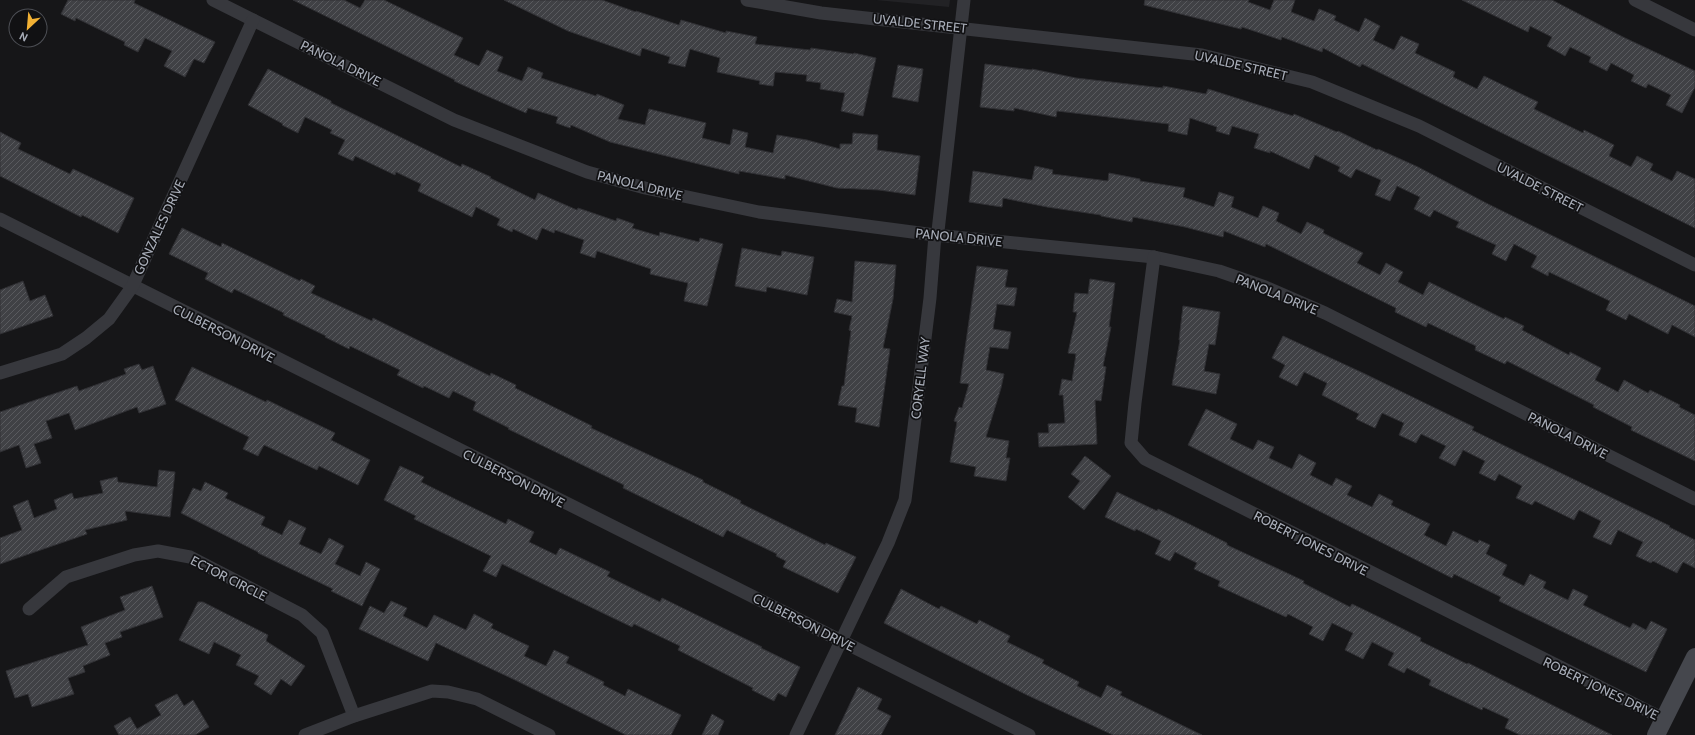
<svg xmlns="http://www.w3.org/2000/svg" width="1695" height="735" viewBox="0 0 1695 735" font-family="Cabin,sans-serif">
  <style>
    .built { fill: #222225 }
    .building { fill: url(#building-hatch); stroke: #303034 }
    .lines { fill: none; stroke-linecap: round; stroke-linejoin: round }
    .street { stroke: #37383d; stroke-width: 13 }
    .secondary { stroke: #45474d; stroke-width: 18 }
    .labels { text-anchor: middle; dominant-baseline: central; stroke-width: 3.5; stroke-linejoin: round; paint-order: stroke }
    .street-label { font-size: 13px; fill: #a8adb8; stroke: #111113 }
  </style>
  <defs>
    <pattern id="building-hatch" width="6" height="6" patternUnits="userSpaceOnUse"><rect width="6" height="6" fill="#404145"/><path d="M-1 1l2-2M0 6l6-6M5 7l2-2" fill="none" stroke="#595a5e"/></pattern>
  </defs>
  <rect width="100%" height="100%" fill="#161618"/>
  <polygon class="built" points="876,0 950,0 949,7"/>
  <g class="building">
    <polygon points="68,0 135,0 134,3 215,42 204,63 194,59 185,77 164,66 172,51 145,38 138,52 124,45 125,42 76,18 75,21 61,14"/>
    <polygon points="293,0 344,0 360,8 365,0 384,0 463,38 454,55 479,66 487,50 503,57 497,71 522,81 528,67 543,73 541,78 596,96 597,94 624,105 618,119 645,125 649,109 706,123 702,138 730,145 733,129 748,133 745,147 773,153 777,135 807,140 840,149 840,144 852,144 853,133 878,135 877,150 920,156 915,195 879,190 837,188 785,175 785,179 739,171 739,174 610,142 571,125 570,128 556,123 558,117 528,108 526,113 487,96 454,81 455,80"/>
    <polygon points="504,0 602,0 636,12 636,11 679,25 681,20 726,33 726,31 757,37 755,44 810,50 811,48 853,54 854,53 876,58 863,116 841,111 845,93 820,89 821,83 806,81 807,75 775,72 773,86 759,84 760,81 717,72 720,58 690,49 685,67 668,63 670,57 642,48 640,56 568,31"/>
    <polygon points="1145,0 1249,0 1248,2 1270,10 1274,0 1295,0 1291,12 1314,21 1319,9 1336,16 1334,20 1359,32 1365,18 1380,26 1373,40 1394,50 1401,36 1419,44 1415,53 1455,72 1453,77 1477,89 1484,76 1538,102 1534,109 1583,133 1584,130 1614,145 1609,156 1631,167 1637,156 1653,164 1650,170 1672,181 1677,171 1695,179 1695,228 1362,64 1360,67 1323,48 1322,52 1282,37 1281,40 1242,27 1241,29 1144,5"/>
    <polygon points="1462,0 1552,0 1623,37 1695,71 1695,87 1682,113 1666,105 1671,95 1648,84 1646,88 1631,81 1634,75 1611,63 1607,71 1589,62 1591,57 1570,47 1565,56 1547,46 1552,37 1530,26 1528,32"/>
    <polygon points="985,64 1032,70 1032,69 1076,78 1163,88 1163,86 1206,94 1208,89 1293,116 1294,114 1337,132 1338,131 1377,150 1378,149 1418,167 1486,203 1695,306 1695,337 1672,325 1668,334 1629,314 1626,320 1606,310 1610,301 1549,272 1548,276 1531,267 1537,256 1514,244 1506,261 1492,254 1496,245 1456,227 1459,222 1434,210 1430,217 1414,209 1420,197 1397,186 1390,201 1375,195 1381,180 1356,169 1351,178 1338,171 1340,167 1315,155 1309,169 1270,151 1270,153 1254,148 1259,134 1232,126 1229,135 1216,131 1217,127 1190,118 1187,135 1168,131 1169,124 1057,111 1056,117 1014,108 1014,111 980,107"/>
    <polygon points="898,65 923,69 918,102 892,97"/>
    <polygon points="268,69 331,101 331,103 461,167 462,164 491,177 490,178 535,200 538,193 577,210 578,208 616,221 617,218 634,224 632,228 659,236 660,232 699,242 700,238 723,244 707,306 684,301 688,283 650,274 651,269 597,251 595,258 580,253 584,240 555,230 554,233 542,228 537,240 513,229 512,232 497,225 500,219 476,207 472,217 418,191 421,184 396,172 395,175 355,156 353,161 338,154 345,140 330,133 332,130 305,117 298,133 282,125 283,124 248,105"/>
    <polygon points="0,132 21,143 18,149 70,174 73,169 134,198 118,233 82,215 81,217 0,176"/>
    <polygon points="1035,166 1053,170 1052,174 1108,181 1109,173 1140,179 1140,181 1185,188 1183,197 1214,207 1219,192 1234,197 1231,207 1258,218 1263,206 1279,213 1276,221 1301,234 1307,222 1324,230 1323,233 1363,253 1357,263 1380,275 1386,263 1403,272 1398,282 1423,295 1429,282 1504,319 1505,317 1524,326 1522,330 1569,355 1570,352 1601,368 1595,380 1618,392 1624,380 1648,393 1650,390 1680,405 1679,407 1695,415 1695,461 1631,430 1632,427 1593,407 1594,405 1507,361 1505,364 1475,350 1476,346 1428,323 1426,327 1395,312 1396,308 1266,244 1265,247 1224,231 1223,237 1185,227 1133,217 1132,222 1101,216 1101,215 1047,207 1003,198 1002,207 969,202 973,171 1032,180"/>
    <polygon points="182,228 221,247 222,243 300,281 301,279 315,286 311,293 372,321 373,318 490,376 491,373 516,385 515,388 592,426 591,428 703,480 703,482 741,501 740,503 825,545 826,543 856,557 838,593 783,567 786,561 776,556 777,554 727,530 723,537 623,488 624,485 508,429 509,428 473,410 476,402 453,391 449,398 424,386 423,388 397,375 400,370 350,346 349,349 325,337 326,336 283,315 284,313 234,289 232,293 205,279 208,273 169,254"/>
    <polygon points="742,248 781,256 782,251 814,257 807,295 767,287 766,292 735,286"/>
    <polygon points="855,261 896,265 893,299 883,348 890,349 879,427 855,422 857,408 838,405 842,386 844,386 851,331 849,330 852,316 834,312 837,299 852,302"/>
    <polygon points="977,266 1008,270 1005,287 1017,288 1014,306 997,304 993,329 1011,332 1008,349 990,347 986,370 1004,374 1001,388 986,437 1009,441 1006,458 1010,458 1006,481 974,476 976,467 950,462 957,422 954,421 959,407 962,408 969,384 960,383"/>
    <polygon points="1090,279 1115,283 1109,327 1111,327 1103,366 1106,367 1101,401 1095,400 1097,444 1039,447 1038,433 1049,433 1048,424 1065,423 1063,395 1059,395 1062,379 1072,381 1076,354 1068,353 1077,312 1073,312 1075,293 1088,294"/>
    <polygon points="23,281 30,301 45,295 53,316 0,334 0,290"/>
    <polygon points="1183,306 1220,312 1215,345 1209,344 1204,371 1220,374 1216,394 1172,385 1180,340 1179,340"/>
    <polygon points="1283,336 1363,373 1474,427 1472,430 1670,526 1669,527 1695,540 1695,568 1683,562 1677,573 1653,561 1651,563 1636,556 1643,542 1618,530 1611,545 1593,537 1601,521 1579,510 1574,520 1535,501 1532,505 1516,498 1522,486 1499,474 1495,481 1479,473 1485,461 1463,450 1455,466 1439,458 1446,446 1421,434 1416,443 1399,435 1404,423 1382,413 1375,428 1356,419 1359,414 1322,395 1327,383 1304,372 1297,386 1279,377 1285,365 1272,358"/>
    <polygon points="139,364 142,370 153,366 166,404 139,413 137,407 75,430 69,413 46,421 52,438 34,444 41,463 26,468 19,445 0,452 0,412 77,386 79,391 126,374 124,369"/>
    <polygon points="192,367 266,402 267,400 335,433 331,440 370,460 358,485 319,466 317,470 264,445 258,456 243,449 249,437 175,400"/>
    <polygon points="1206,409 1237,424 1230,439 1253,450 1258,440 1274,447 1269,458 1292,469 1299,454 1316,463 1310,475 1332,486 1336,478 1352,486 1347,495 1372,507 1379,494 1393,501 1391,505 1430,524 1424,535 1446,546 1453,531 1478,543 1479,540 1490,545 1486,554 1507,565 1502,575 1524,586 1530,574 1546,582 1543,588 1568,600 1573,589 1588,596 1583,605 1630,628 1633,623 1646,630 1651,621 1667,629 1646,672 1499,601 1501,597 1454,574 1452,578 1188,445"/>
    <polygon points="1085,456 1111,476 1084,510 1068,497 1080,481 1071,474"/>
    <polygon points="400,466 424,477 421,482 457,500 506,524 508,519 534,532 529,542 556,555 560,548 610,572 607,576 660,602 662,598 762,647 761,648 800,667 786,697 778,693 774,701 752,690 753,688 678,650 680,646 634,624 632,627 611,617 502,564 496,577 483,571 491,556 414,519 416,516 384,500"/>
    <polygon points="159,470 175,472 170,517 125,511 127,520 85,530 87,534 0,564 0,538 22,530 13,506 28,500 34,518 57,509 54,500 72,493 74,499 103,493 100,481 117,477 118,482 157,487"/>
    <polygon points="205,482 228,493 225,498 265,517 261,525 282,535 289,520 306,528 299,544 321,554 329,538 344,546 335,564 360,576 366,562 380,569 362,606 331,591 333,589 258,553 258,552 181,513 193,488 201,491"/>
    <polygon points="1117,492 1157,511 1158,509 1189,524 1227,543 1227,545 1304,581 1303,583 1350,607 1352,604 1383,619 1421,638 1420,641 1467,664 1468,663 1612,735 1520,735 1505,728 1509,719 1483,707 1482,710 1429,685 1431,680 1407,668 1404,673 1388,665 1394,653 1372,642 1363,659 1345,650 1353,633 1332,623 1323,641 1309,634 1313,627 1288,614 1286,617 1218,586 1220,581 1194,569 1197,563 1175,552 1170,561 1155,554 1161,541 1136,529 1135,531 1105,517"/>
    <polygon points="152,586 163,617 120,632 122,637 105,643 110,655 83,666 85,672 68,678 74,694 32,707 28,694 15,698 6,671 88,645 81,627 125,610 120,597"/>
    <polygon points="901,589 939,609 941,606 977,624 979,620 1010,636 1007,642 1044,660 1042,663 1079,682 1077,686 1101,698 1107,685 1122,692 1120,695 1202,735 1113,735 1027,695 884,623"/>
    <polygon points="391,601 407,608 403,616 427,628 434,615 466,630 474,614 493,624 491,628 529,646 524,656 546,666 554,650 569,657 566,663 604,682 603,685 625,696 628,689 681,715 671,735 626,735 513,679 436,643 428,661 359,629 370,606 384,613"/>
    <polygon points="198,602 203,602 268,635 266,641 305,666 291,686 281,679 271,695 254,684 259,676 236,665 241,655 214,642 209,654 179,640"/>
    <polygon points="858,687 882,699 877,709 891,716 881,735 835,735"/>
    <polygon points="177,694 184,706 193,700 209,727 195,735 119,735 114,726 130,717 137,729 161,715 155,705"/>
    <polygon points="712,714 724,721 718,735 702,735"/>
  </g>
  <g class="lines">
    <g class="street">
      <polyline points="213,0 454,120 587,172 645,188 759,212 829,221 935,235 1154,257 1219,271 1265,287 1325,313 1695,499"/>
      <polyline points="747,0 821,13 1202,55 1312,82 1419,126 1695,265"/>
      <polyline points="1635,0 1695,30"/>
      <polyline points="0,219 1029,735"/>
      <polyline points="1154,257 1135,403 1131,443 1145,459 1664,719"/>
      <polyline points="0,373 62,354 86,338 109,319 132,287 253,20"/>
      <polyline points="29,609 66,577 134,555 158,551 190,557 302,615 322,633 354,716"/>
      <polyline points="305,735 354,716 432,691 448,692 477,699 549,735"/>
      <polyline points="796,735 888,543 905,500 930,298 935,235 938,231 964,0"/>
    </g>
    <polyline class="secondary" points="1656,735 1695,657"/>
  </g>
  <g class="labels">
    <g class="street-label">
      <text transform="translate(920 23) rotate(6)">UVALDE STREET</text>
      <text transform="translate(341 63) rotate(26)">PANOLA DRIVE</text>
      <text transform="translate(1241 65) rotate(13)">UVALDE STREET</text>
      <text transform="translate(640 185) rotate(14)">PANOLA DRIVE</text>
      <text transform="translate(1540 187) rotate(27)">UVALDE STREET</text>
      <text transform="translate(159 227) rotate(-65)">GONZALES DRIVE</text>
      <text transform="translate(959 237) rotate(6)">PANOLA DRIVE</text>
      <text transform="translate(1277 294) rotate(22)">PANOLA DRIVE</text>
      <text transform="translate(224 333) rotate(27)">CULBERSON DRIVE</text>
      <text transform="translate(920 378) rotate(-83)">CORYELL WAY</text>
      <text transform="translate(1568 435) rotate(27)">PANOLA DRIVE</text>
      <text transform="translate(514 478) rotate(27)">CULBERSON DRIVE</text>
      <text transform="translate(1311 543) rotate(27)">ROBERT JONES DRIVE</text>
      <text transform="translate(229 578) rotate(27)">ECTOR CIRCLE</text>
      <text transform="translate(804 622) rotate(27)">CULBERSON DRIVE</text>
      <text transform="translate(1601 688) rotate(26)">ROBERT JONES DRIVE</text>
    </g>
  </g>
  <g transform="translate(28 28) rotate(206)"><circle r="19" fill="#111113" stroke="#4d4f55"/>
  <path d="M0-3L7 15L0 10L-7 15Z" fill="#f2b134"/>
  <text y="-6" font-size="11" font-weight="bold" text-anchor="middle" fill="#a8adb8">N</text>
  </g>
</svg>
